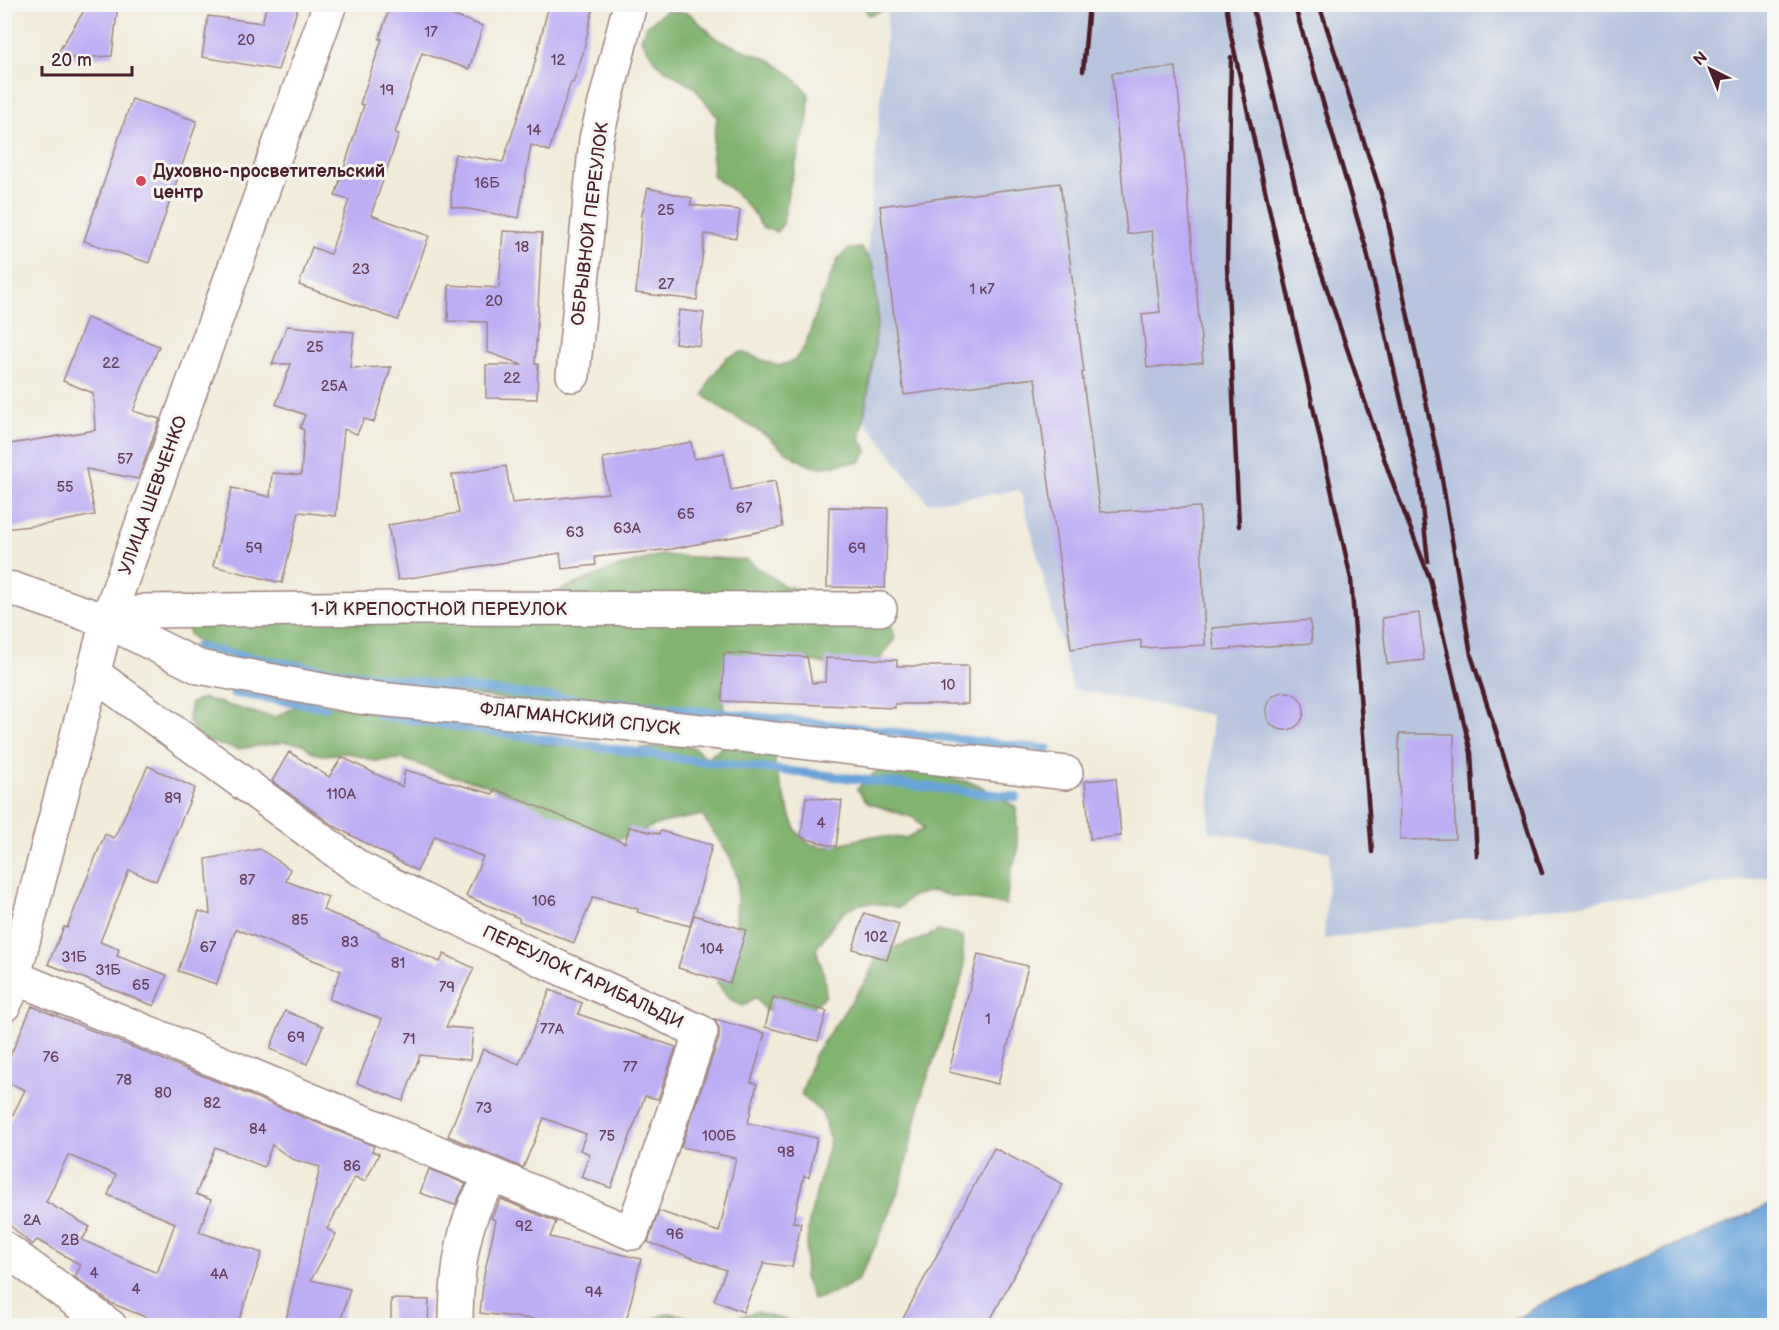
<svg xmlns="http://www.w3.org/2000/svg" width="1779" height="1330" viewBox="0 0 1779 1330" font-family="'Balsamiq Sans',sans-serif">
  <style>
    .industrial { fill: #b9c5de }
    .forest { fill: #81b46f; stroke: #666a4d; stroke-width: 1.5 }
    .water { fill: #67a2d8; stroke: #586082; stroke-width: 1.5 }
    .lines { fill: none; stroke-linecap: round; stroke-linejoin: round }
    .stream { stroke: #67a2d8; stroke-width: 9 }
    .building { fill: #bdadf3; fill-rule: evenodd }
    .minor-casing { stroke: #9e8582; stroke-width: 36 }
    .minor { stroke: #fff; stroke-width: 33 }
    .rail { stroke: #4a1f2b; stroke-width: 4.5 }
    .poi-dot { fill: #d1495b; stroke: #f6f6f2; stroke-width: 2 }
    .labels { text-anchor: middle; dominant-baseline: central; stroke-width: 6; stroke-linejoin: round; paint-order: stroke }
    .number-label { font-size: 15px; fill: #67425d }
    .poi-label { font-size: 18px; font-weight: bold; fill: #4a1f2b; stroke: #f6f6f2; text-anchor: start }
    .street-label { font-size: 18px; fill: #4a1f2b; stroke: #f6f6f2 }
  </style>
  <rect width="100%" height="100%" fill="#f6f6f2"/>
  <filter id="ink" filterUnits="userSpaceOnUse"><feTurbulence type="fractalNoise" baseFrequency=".0167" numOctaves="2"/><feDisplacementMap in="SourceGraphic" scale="12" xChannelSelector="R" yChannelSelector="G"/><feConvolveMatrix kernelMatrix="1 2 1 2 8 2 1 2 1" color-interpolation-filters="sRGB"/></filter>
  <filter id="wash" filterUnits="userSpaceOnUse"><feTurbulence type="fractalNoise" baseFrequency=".008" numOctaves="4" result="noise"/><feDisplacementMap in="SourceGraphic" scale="24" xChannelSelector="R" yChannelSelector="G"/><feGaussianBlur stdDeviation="1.35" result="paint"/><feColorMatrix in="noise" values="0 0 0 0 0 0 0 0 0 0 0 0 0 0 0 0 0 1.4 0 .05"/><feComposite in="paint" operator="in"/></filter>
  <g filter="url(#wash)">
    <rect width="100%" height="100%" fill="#f1ebd9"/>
    <polygon class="industrial" points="923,4 1774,5 1774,876 1324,939 1330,852 1209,831 1212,715 1073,689 1020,490 928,503 854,407 888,9"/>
    <g class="forest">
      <polygon points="863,5 923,5 888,9 868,15"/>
      <polygon points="666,11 689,13 718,40 770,60 791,75 809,94 808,119 788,192 783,224 776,232 762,227 751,210 732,190 713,177 712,150 717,117 695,88 657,64 641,39 647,25"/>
      <path d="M861,248L874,266L878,318L872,369L860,441L865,445L867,452L859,463C844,460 832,468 817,467C804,466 778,447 769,437L720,408L704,395L710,379L727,357L742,352L778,366L794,361L805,346L822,296L838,259L849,249Z"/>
      <polygon points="660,555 746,560 785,586 888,611 895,638 873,669 834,666 803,659 723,691 724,722 530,703 247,662 206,649 189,634 188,611 554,593 612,569"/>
      <path d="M203,698L259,714L276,717L304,702L448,718L486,731L517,732L545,745L582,746L610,751L680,745L694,748L707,758L719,750L723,742L775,748V768L790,814L797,832L810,844L826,847L872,836L906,838L924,829L914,818L868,803L857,789L880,768L928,773L977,784L1016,807L1018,852L1011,870L1006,905L951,896L932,891L912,896L899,908C849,894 843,911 816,949L824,975L826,996L809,1009L785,1018L765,1010L756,997L742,1006L727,997L717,982L735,938L738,879L730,857L702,815L662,823L609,843L538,812L518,798L481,783L448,775L403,759L375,761L349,753L322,755L313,753L303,744L285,742L238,749L209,742L195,733L188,718L191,703Z"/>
      <polygon points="938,931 962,936 964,968 960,985 922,1094 901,1184 875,1247 857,1281 834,1293 813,1300 804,1277 809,1221 830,1141 822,1113 801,1095 814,1055 867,979 879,951 919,940"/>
      <polygon points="756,1312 789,1321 790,1325 647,1325 653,1319 669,1313 725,1324 739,1317"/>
    </g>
    <polygon class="water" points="1774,1202 1774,1325 1501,1325 1516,1319 1548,1301 1625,1266 1739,1219"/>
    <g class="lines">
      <g class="stream">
        <path d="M197,647C366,682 538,695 710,712C822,723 935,737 1048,749"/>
        <polyline points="234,693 326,707"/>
        <polyline points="378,715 682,759 1016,797"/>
      </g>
    </g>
    <g id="blocks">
      <g class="building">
        <polygon points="88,4 118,4 112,56 54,59"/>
        <polygon points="267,4 299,4 278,70 202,57 208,16 262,23"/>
        <polygon points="391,4 439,4 437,10 483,26 469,69 422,53 395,133 399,134 371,215 429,236 398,320 299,285 312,247 330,254 349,200 335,196 364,105 360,104 382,39 379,39"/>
        <polygon points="549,4 594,4 583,53 573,83 571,82 549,151 531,145 519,218 451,206 452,171 455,154 503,162 533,70"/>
        <polygon points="1176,67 1203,362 1147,368 1142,314 1160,312 1152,231 1127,234 1112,73"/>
        <polygon points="132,99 197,121 149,263 84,241"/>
        <polygon points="1060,183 1084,372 1082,373 1100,512 1200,507 1205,645 1141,648 1141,640 1071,649 1035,378 904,395 880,206"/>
        <polygon points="648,188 692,198 690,205 740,210 736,238 705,234 697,300 636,293 642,214"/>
        <polygon points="503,231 542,233 535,364 538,364 537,399 486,398 486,365 523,365 487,352 487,322 448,321 449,285 499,288"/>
        <polygon points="679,310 704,313 700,346 675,343"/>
        <polygon points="87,318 159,346 133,411 160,419 138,479 86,469 95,515 48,524 4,529 4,445 95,430 93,393 63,381"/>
        <polygon points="287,326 354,332 350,368 391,367 374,422 364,419 357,434 344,429 336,516 299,512 282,583 213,566 232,488 270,497 272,473 301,475 304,430 300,428 305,415 276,404 291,364 272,364"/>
        <polygon points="691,442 694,459 724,453 731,490 775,481 783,527 672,549 595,557 596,565 562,569 560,553 398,580 388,525 459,513 452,475 506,466 512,503 608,493 603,458"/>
        <polygon points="829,507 888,508 885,588 827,587"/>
        <polygon points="1419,613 1424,660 1387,664 1382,618"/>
        <polygon points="1310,620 1312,643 1214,650 1212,628"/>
        <polygon points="724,653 807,657 812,683 825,682 826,658 897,660 897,666 968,666 968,704 895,704 895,708 722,701"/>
        <circle cx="1285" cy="711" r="19"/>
        <polygon points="1399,734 1454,734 1455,839 1400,840"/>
        <polygon points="289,752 329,777 342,757 402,787 405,770 493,794 495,789 625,843 629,827 659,834 660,831 712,845 690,926 637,912 638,909 593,897 574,943 519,921 519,918 466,896 483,857 435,836 417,871 334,826 272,781"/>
        <polygon points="148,766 195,788 156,881 129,870 100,942 119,949 117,956 167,975 154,1006 48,964 64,927 67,928 105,834 114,838"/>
        <polygon points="1116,778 1121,836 1090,839 1085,781"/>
        <polygon points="806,797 842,801 836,847 801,837"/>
        <polygon points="260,849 290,869 286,881 328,897 323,910 379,933 378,935 440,962 444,954 474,968 446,1027 473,1029 470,1060 420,1055 403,1101 357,1083 382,1019 329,999 341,971 236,929 216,986 216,984 178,971 199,911 210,915 206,859"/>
        <polygon points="864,913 899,924 887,960 853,949"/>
        <polygon points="694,915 746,930 730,983 678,968"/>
        <polygon points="978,954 1028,966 998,1084 949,1072"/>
        <polygon points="550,990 582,1003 578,1014 676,1047 658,1099 645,1096 611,1188 581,1177 590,1154 580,1150 586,1134 544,1118 523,1168 448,1136 483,1049 519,1064"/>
        <polygon points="773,997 827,1011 818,1041 765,1027"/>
        <path d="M32,1006L374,1146L372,1151L379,1154L365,1182L355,1177L327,1229L336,1234L311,1280L350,1289L339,1326H312L286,1320L320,1167L292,1159L272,1145L264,1167L215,1147L196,1194L211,1200L199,1232L262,1253L237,1326H167L111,1303L75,1277L81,1265L37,1240L32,1245L4,1220V1133L25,1090L4,1081V1070ZM68,1155L116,1175L108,1195L175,1223L157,1273L82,1240L90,1227L46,1202Z"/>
        <polygon points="285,1011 323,1026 307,1064 270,1049"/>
        <polygon points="714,1019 765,1033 751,1082 757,1084 748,1123 817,1138 809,1177 804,1176 793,1222 801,1223 792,1267 764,1263 743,1312 714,1300 726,1270 648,1242 659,1211 719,1232 736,1158 681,1147 719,1038 719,1028"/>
        <polygon points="994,1148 1063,1184 987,1326 899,1326"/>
        <polygon points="429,1169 466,1184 455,1205 420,1193"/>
        <polygon points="501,1199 556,1222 550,1237 641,1259 625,1326 547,1326 549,1321 480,1313 484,1275 496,1220 491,1218"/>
        <polygon points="391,1299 429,1300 428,1326 391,1326"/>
      </g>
    </g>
  </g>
  <g filter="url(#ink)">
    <use href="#blocks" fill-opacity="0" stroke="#9e8582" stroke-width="1.5"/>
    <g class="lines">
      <defs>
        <g id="minor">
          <polyline points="573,375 596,139 630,4"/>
          <polyline points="4,588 13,589 107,621 199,667 359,697 741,735 1066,773"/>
          <polyline points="107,621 145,611 400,608 880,609"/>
          <polyline points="14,977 632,1233 701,1032 538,958 359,868 93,673"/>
          <polyline points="4,1005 9,995 107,621 330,4"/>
          <polyline points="4,1248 110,1326"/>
          <path d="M456,1326C456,1281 461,1209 495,1177"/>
        </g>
      </defs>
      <use href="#minor" class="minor-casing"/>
      <use href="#minor" class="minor"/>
      <g class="rail">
        <polyline points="1226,4 1231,36 1351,579 1372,852"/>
        <polyline points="1252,4 1302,215 1389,473 1430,579 1471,753 1477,856"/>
        <polyline points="1294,4 1366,248 1419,479 1428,561"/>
        <polyline points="1319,4 1384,203 1441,473 1471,655 1542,873"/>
        <polyline points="1231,57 1227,265 1239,526"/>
        <polyline points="1083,71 1089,4"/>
      </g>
    </g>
  </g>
  <circle class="poi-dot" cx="141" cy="181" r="6"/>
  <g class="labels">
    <g class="number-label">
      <text x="431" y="32">17</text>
      <text x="246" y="40">20</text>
      <text x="558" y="60">12</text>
      <text x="387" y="90">19</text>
      <text x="534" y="130">14</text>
      <text x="487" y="183">16Б</text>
      <text x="666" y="210">25</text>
      <text x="522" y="247">18</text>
      <text x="361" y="269">23</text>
      <text x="666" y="284">27</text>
      <text x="982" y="289">1 к7</text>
      <text x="494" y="301">20</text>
      <text x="315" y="347">25</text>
      <text x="111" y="363">22</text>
      <text x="512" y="378">22</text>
      <text x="334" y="386">25А</text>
      <text x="125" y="459">57</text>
      <text x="65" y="487">55</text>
      <text x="744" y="508">67</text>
      <text x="686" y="514">65</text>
      <text x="627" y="528">63А</text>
      <text x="575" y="532">63</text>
      <text x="254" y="548">59</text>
      <text x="857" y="548">69</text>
      <text x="948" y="685">10</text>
      <text x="341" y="794">110А</text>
      <text x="173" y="798">89</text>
      <text x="821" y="823">4</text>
      <text x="247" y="880">87</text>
      <text x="544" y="901">106</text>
      <text x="300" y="920">85</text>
      <text x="876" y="937">102</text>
      <text x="350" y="942">83</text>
      <text x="208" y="947">67</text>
      <text x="712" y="949">104</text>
      <text x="74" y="957">31Б</text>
      <text x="398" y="963">81</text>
      <text x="108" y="970">31Б</text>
      <text x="141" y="985">65</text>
      <text x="447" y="987">79</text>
      <text x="988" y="1019">1</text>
      <text x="552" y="1029">77А</text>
      <text x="296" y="1037">69</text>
      <text x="409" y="1039">71</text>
      <text x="51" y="1057">76</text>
      <text x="630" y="1067">77</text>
      <text x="124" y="1080">78</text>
      <text x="163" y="1093">80</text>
      <text x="212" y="1103">82</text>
      <text x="484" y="1108">73</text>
      <text x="258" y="1129">84</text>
      <text x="607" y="1136">75</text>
      <text x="719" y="1136">100Б</text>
      <text x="786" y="1152">98</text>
      <text x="352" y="1166">86</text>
      <text x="32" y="1220">2А</text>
      <text x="524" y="1226">92</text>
      <text x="675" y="1234">96</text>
      <text x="70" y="1240">2В</text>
      <text x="94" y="1273">4</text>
      <text x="219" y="1274">4А</text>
      <text x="136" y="1289">4</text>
      <text x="594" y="1292">94</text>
    </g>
    <g class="poi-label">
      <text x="153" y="171">Духовно-просветительский<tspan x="153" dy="21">центр</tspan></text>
    </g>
    <g class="street-label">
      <text transform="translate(590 224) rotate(-83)">ОБРЫВНОЙ ПЕРЕУЛОК</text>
      <text transform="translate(153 495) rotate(-70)">УЛИЦА ШЕВЧЕНКО</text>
      <text x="439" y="609">1-Й КРЕПОСТНОЙ ПЕРЕУЛОК</text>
      <text transform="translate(580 719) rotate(6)">ФЛАГМАНСКИЙ СПУСК</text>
      <text transform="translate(583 977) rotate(25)">ПЕРЕУЛОК ГАРИБАЛЬДИ</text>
    </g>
  </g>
  <rect width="1779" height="1330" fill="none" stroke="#f6f6f2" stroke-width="24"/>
  <g transform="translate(1710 69) rotate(317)" stroke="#f6f6f2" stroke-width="4.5" paint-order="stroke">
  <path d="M0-4.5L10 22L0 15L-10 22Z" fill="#4a1f2b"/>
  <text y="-9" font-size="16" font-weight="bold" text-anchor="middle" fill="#4a1f2b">N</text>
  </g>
  <path d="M42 66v9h90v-9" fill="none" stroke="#4a1f2b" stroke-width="3"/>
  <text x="51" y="66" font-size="18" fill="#4a1f2b" stroke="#f6f6f2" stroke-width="4.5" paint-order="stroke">20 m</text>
</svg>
